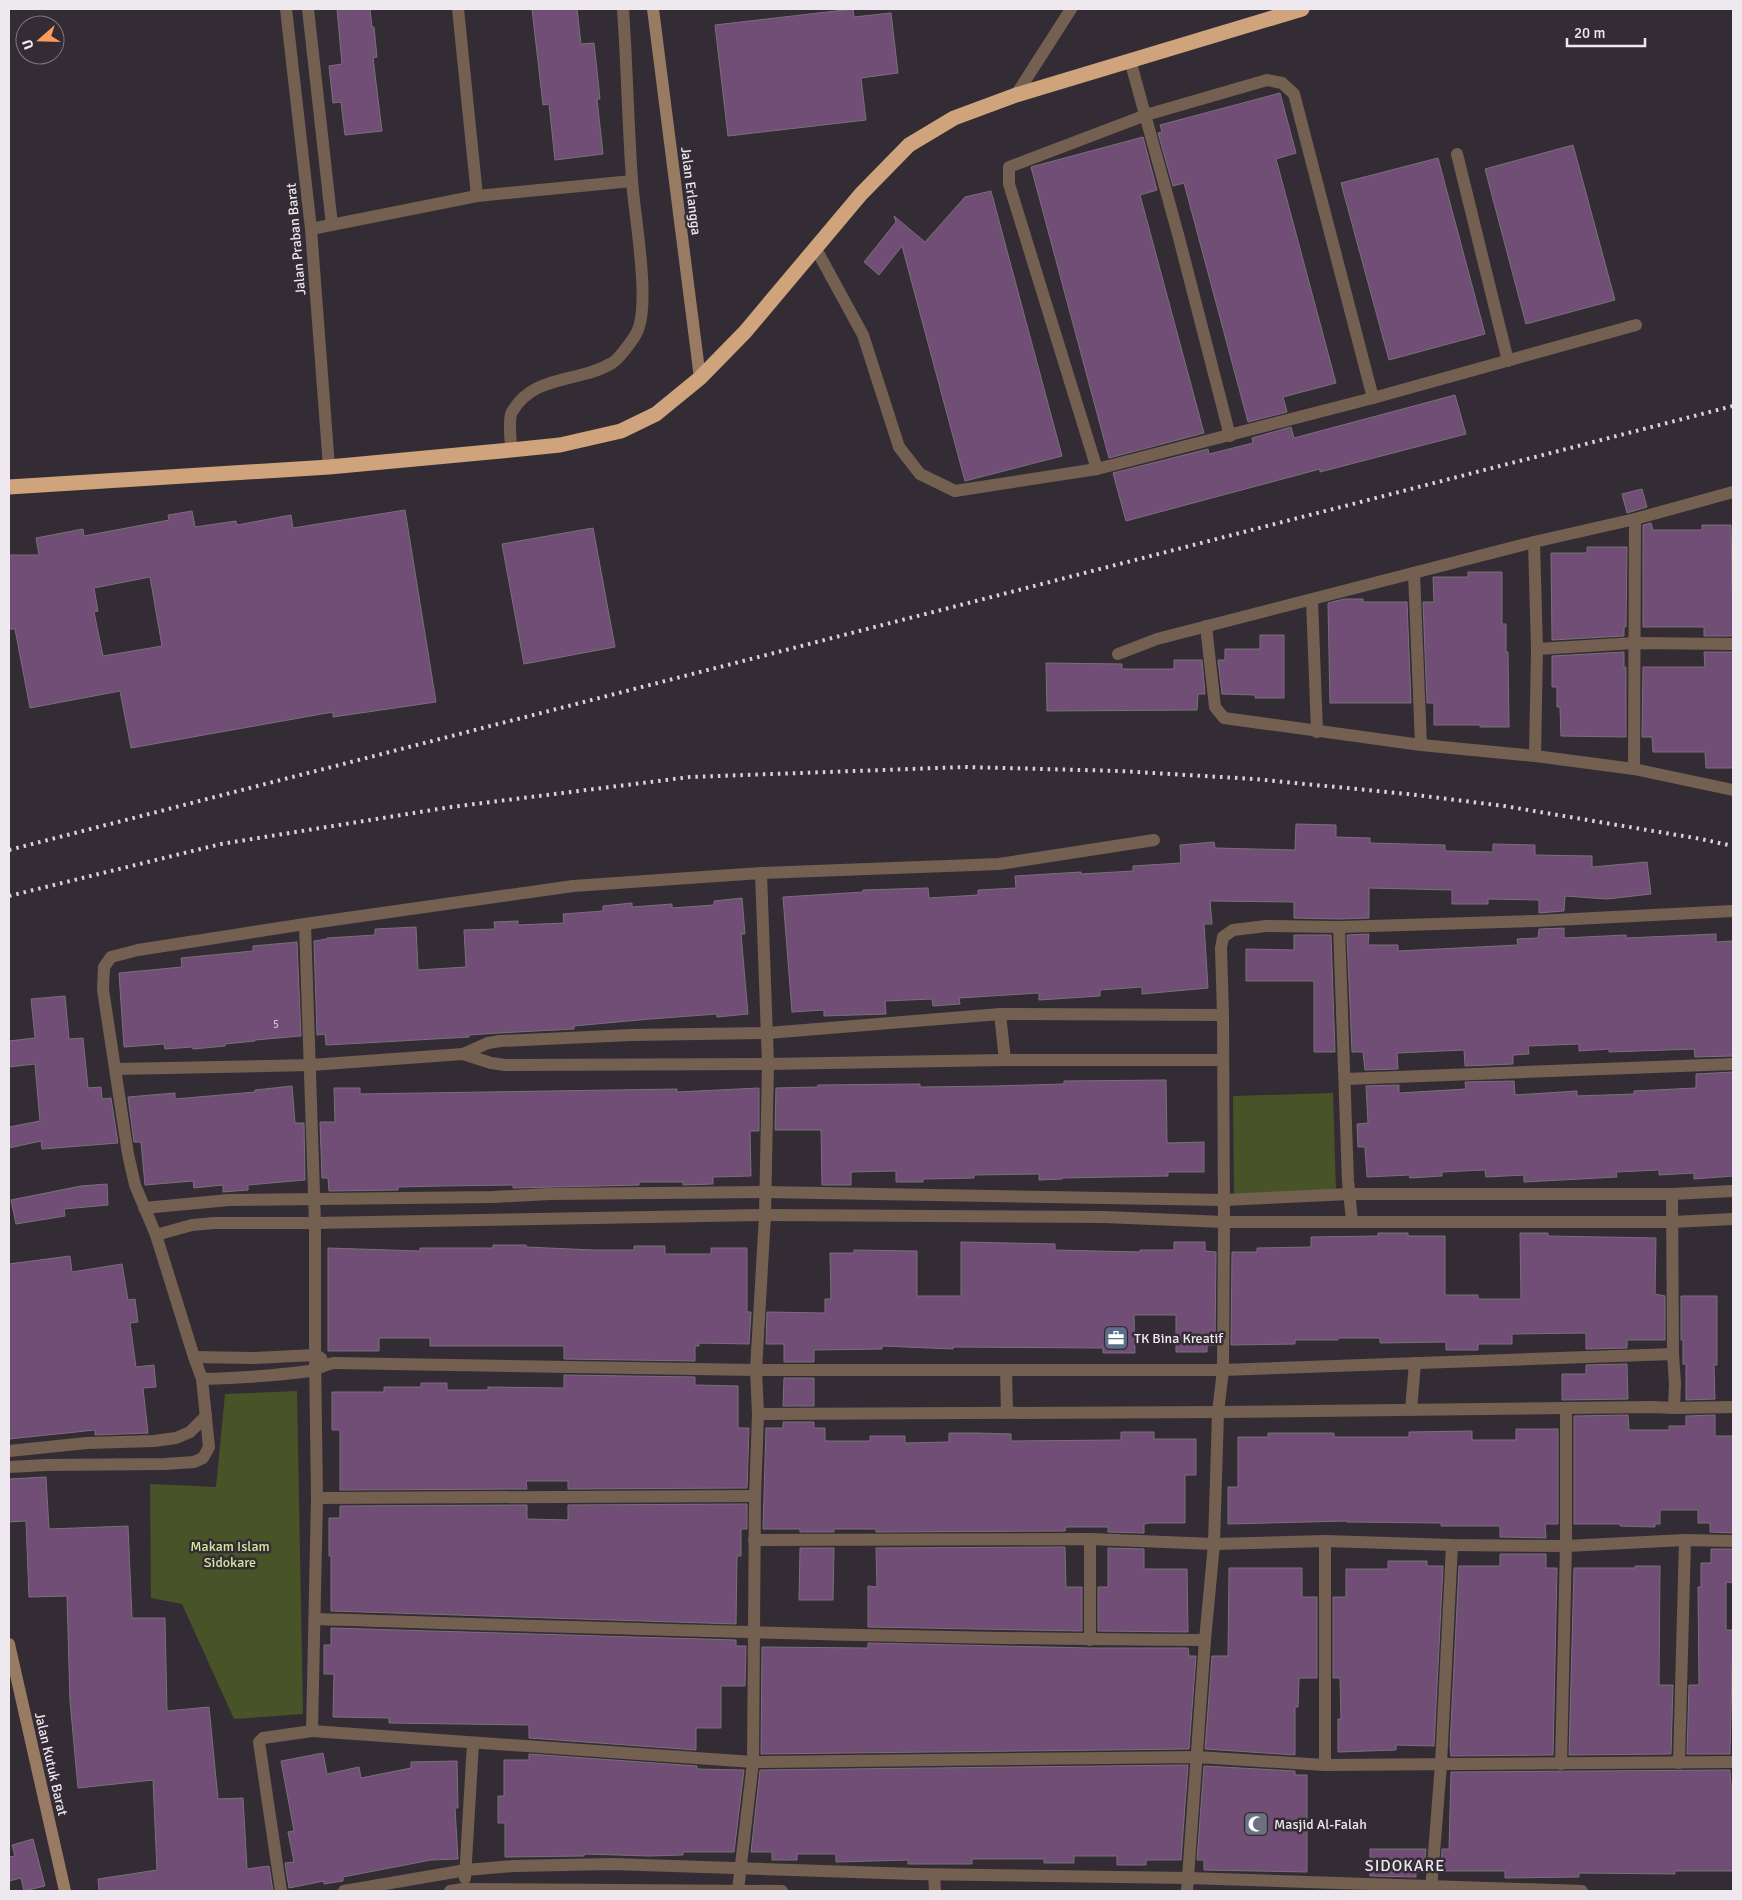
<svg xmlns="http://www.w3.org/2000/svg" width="1742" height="1900" viewBox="0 0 1742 1900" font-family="Signika,sans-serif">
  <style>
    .green { fill: #485328 }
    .building { fill: #714e75; stroke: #79707a; fill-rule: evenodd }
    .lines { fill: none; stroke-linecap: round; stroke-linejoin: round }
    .lane { stroke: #736051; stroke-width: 12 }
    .street { stroke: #736051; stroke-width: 12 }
    .secondary { stroke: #987b62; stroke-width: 12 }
    .highway { stroke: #cfa37b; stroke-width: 15 }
    .rail { stroke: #d9d4da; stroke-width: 4; stroke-dasharray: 2.5 5; stroke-linecap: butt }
    .labels { text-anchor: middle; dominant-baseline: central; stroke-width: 5; stroke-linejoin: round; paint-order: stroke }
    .number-label { font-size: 11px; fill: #cfc2d0 }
    .street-label { font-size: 14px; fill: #eee9ee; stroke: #342c35 }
    .poi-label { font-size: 14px; fill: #eee9ee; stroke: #342c35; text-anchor: start }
    .park-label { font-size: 14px; fill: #d4e999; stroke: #342c35 }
    .quarter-label { font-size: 16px; letter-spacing: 1px; fill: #eee9ee; stroke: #342c35 }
  </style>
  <rect width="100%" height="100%" fill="#342c35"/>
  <g class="green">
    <polygon points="1333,1093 1336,1191 1234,1195 1233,1096"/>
    <polygon points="297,1391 303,1714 234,1719 182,1604 151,1598 150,1484 216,1487 225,1394"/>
  </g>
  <g class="building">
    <polygon points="337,9 370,9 372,27 374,27 377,57 373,58 382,131 345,135 341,102 333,103 329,66 342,64"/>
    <polygon points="532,9 577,9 581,44 594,43 600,99 597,99 603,154 555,160 549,104 543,105"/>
    <polygon points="853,9 854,17 891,13 898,73 861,78 866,120 728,136 715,25"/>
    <polygon points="1280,93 1296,153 1276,159 1336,383 1283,397 1287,412 1248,422 1184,183 1173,186 1158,133 1162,132 1160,125"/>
    <polygon points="1143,137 1157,190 1140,195 1204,433 1109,458 1031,167"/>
    <polygon points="1573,145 1615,300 1526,324 1485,169"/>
    <polygon points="1438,158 1485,334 1389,360 1341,183"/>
    <polygon points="991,191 1062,456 965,481 902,246 879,275 864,262 896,222 894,216 925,242 965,197"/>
    <polygon points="1455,395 1466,434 1320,472 1320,469 1126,521 1113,473 1208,449 1209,454 1253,443 1252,438 1291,427 1294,438"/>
    <polygon points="1642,489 1647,507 1627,513 1622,494"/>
    <path d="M405,510L436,702L333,717V712L131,748L120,691L30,708L15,629H9V555H39L36,538L83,529L84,536L169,520L168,515L192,511L195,527L236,521L237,525L291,515L293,528ZM150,577L162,646L103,656L94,612L98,611L94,588Z"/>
    <polygon points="1651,523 1653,530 1702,530 1702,525 1731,525 1733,636 1704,636 1704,627 1643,627 1643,525"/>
    <polygon points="593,528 615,647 524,664 502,544"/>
    <polygon points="1587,547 1627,547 1626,627 1624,627 1624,636 1552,640 1551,553 1587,553"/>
    <polygon points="1468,572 1502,572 1502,624 1506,624 1506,652 1508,652 1509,727 1480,727 1480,725 1434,725 1434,703 1427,703 1423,602 1434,602 1433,577 1468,577"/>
    <polygon points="1344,599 1363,599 1363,602 1407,602 1411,703 1330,703 1328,603"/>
    <polygon points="1260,635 1284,635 1284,698 1255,698 1255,695 1222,694 1218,660 1225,660 1225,649 1260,649"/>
    <polygon points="1624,652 1624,667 1626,667 1626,737 1561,736 1560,707 1557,707 1557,687 1552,687 1552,656"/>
    <polygon points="1704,652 1733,652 1733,768 1706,768 1705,752 1653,752 1652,737 1642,737 1643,667 1705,667"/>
    <polygon points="1174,660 1202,660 1205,694 1198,694 1197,710 1047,711 1046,663 1122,664 1122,669 1174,669"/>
    <polygon points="1296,824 1336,825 1336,837 1370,838 1370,843 1445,845 1445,851 1493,852 1493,844 1535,845 1535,855 1592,856 1592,867 1647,862 1651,894 1607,899 1565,896 1564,911 1539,913 1539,900 1488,899 1488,904 1452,904 1452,890 1369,888 1369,918 1339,919 1294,918 1294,902 1210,901 1212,924 1204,924 1208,988 1142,994 1142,987 1100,990 1100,996 1039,1000 1039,993 959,998 960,1004 933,1006 932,999 885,1001 886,1014 824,1016 824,1010 792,1012 783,897 863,892 863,890 928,888 929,898 978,895 978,890 1016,888 1015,876 1081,872 1081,874 1133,871 1133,866 1181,863 1180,845 1214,842 1215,848 1295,850"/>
    <polygon points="742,898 745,934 741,934 748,1014 717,1017 717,1014 650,1019 574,1026 574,1029 498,1033 469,1035 469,1037 364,1043 326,1045 325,1034 317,1035 314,941 327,939 327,938 375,935 375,929 416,927 418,970 466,967 464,930 495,929 494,922 518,921 518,925 564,923 563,914 603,911 603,906 632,903 632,907 672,904 672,908 714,905 714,901"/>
    <polygon points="1564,928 1564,938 1626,935 1626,938 1716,934 1716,942 1733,941 1733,1056 1695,1057 1694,1049 1609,1052 1609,1049 1579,1051 1579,1044 1528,1046 1529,1054 1513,1055 1513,1064 1465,1066 1464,1050 1397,1053 1398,1069 1365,1070 1363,1052 1352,1052 1347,935 1369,934 1368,945 1398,945 1398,951 1518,945 1517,939 1538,938 1539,929"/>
    <polygon points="1294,935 1331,935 1335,1052 1314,1052 1314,981 1246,981 1246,949 1294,950"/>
    <polygon points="297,942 301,1036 255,1040 255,1041 225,1044 225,1046 193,1049 192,1047 165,1049 164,1044 124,1047 119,973 182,967 181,958 253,951 253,946"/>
    <polygon points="65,996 69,1039 83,1038 88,1088 101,1087 102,1099 111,1098 118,1143 42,1149 41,1141 9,1148 9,1127 40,1121 35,1064 9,1067 9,1041 35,1038 31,999"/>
    <polygon points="1733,1072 1733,1176 1694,1179 1694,1173 1659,1175 1659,1170 1616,1172 1617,1177 1524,1182 1524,1175 1486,1177 1485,1170 1442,1172 1442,1176 1410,1178 1409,1175 1367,1177 1365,1147 1358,1147 1357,1124 1368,1123 1366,1086 1399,1085 1399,1093 1466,1089 1465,1082 1514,1081 1515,1095 1577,1091 1577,1096 1634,1094 1634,1091 1696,1088 1696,1074"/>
    <polygon points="1166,1080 1167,1143 1204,1142 1204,1172 1168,1172 1168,1176 1062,1178 1062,1179 1039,1180 1039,1174 974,1175 974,1178 923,1179 923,1182 896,1182 896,1171 851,1172 851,1185 822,1185 821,1130 775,1130 776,1088 818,1087 818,1085 920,1084 920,1087 996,1086 1064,1084 1064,1081"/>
    <polygon points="292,1086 295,1123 304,1123 305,1180 248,1185 248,1190 223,1192 223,1185 194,1188 193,1181 145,1185 141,1142 134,1142 128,1097 175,1093 175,1099 255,1092 255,1090"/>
    <polygon points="334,1088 360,1088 360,1094 677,1089 677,1092 759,1088 759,1131 750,1131 751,1176 713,1177 713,1184 683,1185 683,1182 639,1182 639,1185 513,1188 513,1185 441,1186 398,1187 398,1190 329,1191 328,1178 322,1178 320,1122 335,1122"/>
    <polygon points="107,1184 108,1205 64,1209 65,1216 16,1224 11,1200 81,1186"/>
    <polygon points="1378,1233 1408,1233 1408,1236 1445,1236 1445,1295 1478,1295 1478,1299 1521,1299 1520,1233 1548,1233 1548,1236 1656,1238 1655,1294 1665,1296 1665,1340 1627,1340 1627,1348 1586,1349 1586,1333 1512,1334 1512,1344 1478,1344 1478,1350 1446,1350 1446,1342 1380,1343 1380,1338 1338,1338 1338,1340 1295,1340 1295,1344 1231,1345 1232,1252 1257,1252 1257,1248 1311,1247 1311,1237 1378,1236"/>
    <polygon points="961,1242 1055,1244 1055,1250 1140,1252 1140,1250 1174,1250 1174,1242 1205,1242 1205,1251 1216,1252 1215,1345 1207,1345 1207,1352 1176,1352 1176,1315 1134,1315 1135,1353 1103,1353 1103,1348 953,1347 953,1349 882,1346 882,1349 814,1350 814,1362 784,1362 784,1344 766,1344 767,1312 825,1313 825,1299 831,1299 830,1253 854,1253 854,1250 917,1251 917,1296 961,1296"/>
    <polygon points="493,1245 526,1245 526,1247 594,1250 634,1250 634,1246 665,1246 665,1254 711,1254 711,1248 747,1248 747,1312 751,1312 749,1344 699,1343 699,1346 695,1346 695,1361 564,1359 564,1346 430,1346 430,1338 379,1338 379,1351 328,1351 328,1248 420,1251 420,1248 493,1248"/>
    <polygon points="70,1256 72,1272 122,1264 128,1300 135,1299 138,1322 130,1323 136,1367 154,1365 156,1387 143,1388 148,1433 95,1435 95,1430 9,1439 9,1264"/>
    <polygon points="1681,1296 1717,1296 1717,1365 1714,1365 1715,1399 1686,1400 1686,1364 1683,1364 1683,1340 1681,1340"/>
    <polygon points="1627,1364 1628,1399 1562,1400 1562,1374 1586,1374 1586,1365"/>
    <polygon points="564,1375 695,1377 695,1385 738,1386 738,1426 739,1428 749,1428 747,1488 568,1489 568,1481 526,1481 527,1489 340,1490 340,1430 332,1430 332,1392 384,1392 384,1387 421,1387 421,1383 447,1383 447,1390 488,1390 488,1387 564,1388"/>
    <polygon points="784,1378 814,1378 814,1406 783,1406"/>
    <polygon points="1628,1415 1629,1430 1669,1430 1669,1426 1686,1426 1686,1416 1715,1415 1715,1436 1733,1436 1733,1533 1710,1532 1710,1523 1698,1523 1698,1510 1660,1510 1660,1524 1655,1524 1655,1527 1620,1526 1620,1524 1574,1524 1574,1416"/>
    <polygon points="783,1422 814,1422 814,1428 825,1428 825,1441 870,1441 870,1436 905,1436 905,1443 949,1442 949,1433 977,1433 1011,1434 1011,1441 1121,1440 1121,1432 1154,1432 1154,1439 1196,1439 1196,1475 1185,1475 1185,1523 1148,1523 1144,1524 1144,1533 1108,1532 1108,1527 1066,1527 1065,1531 876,1532 876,1529 834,1529 834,1532 800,1532 800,1529 763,1529 766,1428 783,1428"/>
    <polygon points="1516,1429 1558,1429 1558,1524 1545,1524 1546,1538 1500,1537 1500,1526 1441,1526 1441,1523 1347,1522 1347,1521 1228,1524 1228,1487 1238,1487 1238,1437 1268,1437 1268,1433 1334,1433 1334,1437 1409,1437 1409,1432 1472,1431 1472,1440 1516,1440"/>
    <polygon points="46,1477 49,1529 128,1526 132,1618 165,1618 167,1711 209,1707 218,1799 243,1798 247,1869 269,1866 273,1891 99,1891 98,1879 157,1870 153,1780 78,1788 70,1701 67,1596 29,1597 26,1521 9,1522 9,1479"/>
    <polygon points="747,1504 747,1529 741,1529 741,1556 737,1556 736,1624 331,1611 331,1556 329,1556 329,1518 340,1518 340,1506 527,1505 527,1519 568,1520 568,1505"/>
    <polygon points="1065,1547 1066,1587 1082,1587 1082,1631 868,1627 868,1586 877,1587 876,1548"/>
    <polygon points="800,1548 834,1548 833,1600 799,1600"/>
    <polygon points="1108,1548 1144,1549 1144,1569 1187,1569 1188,1632 1098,1631 1098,1587 1108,1587"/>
    <polygon points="1711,1549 1733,1549 1733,1583 1727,1582 1726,1584 1726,1630 1733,1630 1730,1754 1687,1754 1689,1685 1699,1685 1698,1587 1701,1587 1701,1563 1711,1563"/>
    <polygon points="1500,1554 1546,1554 1546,1568 1557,1568 1553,1755 1451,1756 1450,1746 1459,1566 1500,1566"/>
    <polygon points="1388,1561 1427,1561 1427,1566 1443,1566 1434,1746 1396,1745 1396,1750 1338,1752 1338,1719 1341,1719 1340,1678 1333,1678 1333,1597 1346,1597 1346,1569 1388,1569"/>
    <polygon points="1635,1566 1660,1566 1659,1685 1673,1685 1671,1754 1569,1755 1574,1568 1635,1568"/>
    <polygon points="1229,1568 1302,1568 1302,1597 1317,1597 1317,1678 1299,1678 1298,1707 1295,1707 1295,1755 1205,1749 1212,1656 1228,1656"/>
    <polygon points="331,1628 736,1640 736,1646 746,1646 745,1686 721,1686 721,1728 696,1728 696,1750 529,1738 529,1725 389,1723 389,1718 333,1717 334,1674 324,1674 324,1645 331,1645"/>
    <polygon points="868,1643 1090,1648 1188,1648 1189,1656 1196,1656 1189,1749 761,1754 762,1647 868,1648"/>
    <polygon points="323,1753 327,1774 359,1767 361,1778 411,1768 411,1762 457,1761 458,1808 455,1808 458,1859 431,1860 343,1877 343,1881 324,1884 324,1881 289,1888 285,1863 294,1862 288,1832 294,1831 281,1761"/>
    <polygon points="529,1754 697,1766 697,1769 744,1770 734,1852 683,1852 683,1855 650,1856 584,1854 584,1856 505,1857 505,1823 498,1823 498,1796 504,1796 504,1760 529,1760"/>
    <polygon points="1188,1765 1181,1860 1146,1860 1146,1865 1117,1865 1117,1856 1074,1856 1074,1863 1044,1863 1044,1859 972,1859 972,1864 908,1864 908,1860 836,1862 836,1854 797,1854 797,1860 772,1860 772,1852 751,1852 760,1770"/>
    <polygon points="1204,1766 1295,1771 1295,1775 1307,1775 1307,1872 1204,1870 1204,1860 1197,1860"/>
    <polygon points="1730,1770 1731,1786 1733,1786 1733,1871 1675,1871 1675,1874 1579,1873 1579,1877 1505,1878 1505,1871 1441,1871 1442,1849 1449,1849 1451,1772"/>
    <polygon points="33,1839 45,1886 24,1891 21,1878 9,1881 9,1857 15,1856 12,1845"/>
    <polygon points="1370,1849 1426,1849 1424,1871 1416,1871 1416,1877 1370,1876"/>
  </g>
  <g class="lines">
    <g class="lane">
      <polyline points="1130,60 1179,238 1230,436"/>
      <polyline points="1457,154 1508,361"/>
      <polyline points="815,247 863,335 899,447 920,474 955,491 1097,469 1373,398 1636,325"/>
      <polyline points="1097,469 1009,184 1009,167 1146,115 1267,80 1282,83 1294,94 1373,398"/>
    </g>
    <g class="street">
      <polyline points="286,9 311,229 329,467"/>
      <polyline points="308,9 332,225"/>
      <polyline points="458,9 477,196"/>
      <polyline points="1016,95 1071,9"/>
      <polyline points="311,229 477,196 632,181"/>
      <path d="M511,450C511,441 508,419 512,412C533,374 579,383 612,363C618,360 632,341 636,334C652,306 634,215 632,180C628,123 627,66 623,9"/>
      <polyline points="1534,542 1537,649 1535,756"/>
      <polyline points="1414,573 1421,745"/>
      <polyline points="1312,600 1317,732"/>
      <polyline points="1206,626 1215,707 1224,718 1421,745 1535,756 1634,769 1733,790"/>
      <polyline points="1537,649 1635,643 1733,644"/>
      <polyline points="1118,654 1157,639 1534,542 1635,519 1733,492"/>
      <polyline points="1634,769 1635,519"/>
      <polyline points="1339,927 1348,1181 1352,1221"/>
      <polyline points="1000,1014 1005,1060"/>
      <polyline points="463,1054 491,1063 505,1065 768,1064 1005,1060 1222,1060"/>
      <polyline points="116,1069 311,1065 463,1054 488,1043 500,1041 631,1035 768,1033 1000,1014 1223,1015"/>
      <polyline points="1345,1079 1733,1064"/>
      <polyline points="144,1208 229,1200 493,1197 549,1194 764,1192 1224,1200 1350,1194 1672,1194 1733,1191"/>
      <polyline points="156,1235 192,1225 214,1223 315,1223 765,1215 1104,1217 1224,1222 1672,1222 1733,1219"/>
      <polyline points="194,1357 252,1358 315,1355 321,1358"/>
      <polyline points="1006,1370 1007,1413"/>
      <path d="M202,1379C239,1378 273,1376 309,1371C318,1370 326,1363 335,1363L756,1370H1223L1673,1354"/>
      <polyline points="1674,1408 1733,1407"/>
      <polyline points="1411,1410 1415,1363"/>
      <polyline points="758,1414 1218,1412 1652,1407 1674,1408 1675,1384 1673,1354 1672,1194"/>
      <polyline points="9,1451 87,1443 154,1441 176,1438 190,1432 206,1416"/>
      <polyline points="9,1467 46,1465 165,1464 194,1462 203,1458 209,1447 202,1379 194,1357 156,1235 135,1185 128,1154 103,990 104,967 111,957 138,950 305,924 573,886 761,873 999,864 1154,840"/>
      <polyline points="317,1498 755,1496"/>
      <polyline points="754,1540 1090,1539 1214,1544 1325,1541 1452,1545 1566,1546 1685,1540 1733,1541"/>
      <polyline points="1325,1541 1325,1765"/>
      <path d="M315,1619C612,1628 908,1639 1205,1640"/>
      <polyline points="1090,1640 1090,1539"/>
      <polyline points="312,1731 753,1762 1197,1757 1325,1765 1733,1762"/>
      <polyline points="1679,1763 1685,1540"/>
      <polyline points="1561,1764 1566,1546 1566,1408"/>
      <polyline points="934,1875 935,1891"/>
      <polyline points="465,1878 473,1743"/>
      <polyline points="738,1890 753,1762 755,1496 758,1414 756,1370 765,1215 768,1064 761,873"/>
      <polyline points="281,1891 259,1742 263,1738 312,1731 317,1498 315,1355 315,1223 305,924"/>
      <polyline points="344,1891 466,1870 514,1866 612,1864 914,1874 1188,1878 1582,1891"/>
      <polyline points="450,1891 463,1889 782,1891"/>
      <polyline points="1187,1891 1205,1640 1214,1544 1218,1412 1223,1370 1224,1222 1223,1015 1221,948 1223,937 1233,930 1266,926 1339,927 1535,921 1733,911"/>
      <polyline points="1431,1891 1441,1764 1452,1545"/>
    </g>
    <g class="secondary">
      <polyline points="653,9 700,378"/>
      <polyline points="9,1644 65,1891"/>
    </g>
    <polyline class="highway" points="9,487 329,467 511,450 560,445 621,431 656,414 700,378 745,332 861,194 909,145 954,118 1016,95 1302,9"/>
    <g class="rail">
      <polyline points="9,850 1733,406"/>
      <polyline points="9,896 221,844 451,807 690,777 965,767 1120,771 1254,779 1408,794 1504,806 1701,839 1733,846"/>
    </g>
  </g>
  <defs>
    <symbol id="office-square" viewBox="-11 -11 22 22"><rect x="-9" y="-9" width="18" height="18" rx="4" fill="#5c6f8a" stroke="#342c35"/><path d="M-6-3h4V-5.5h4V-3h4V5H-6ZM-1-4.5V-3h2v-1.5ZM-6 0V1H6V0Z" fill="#fff"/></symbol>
    <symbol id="mosque-square" viewBox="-11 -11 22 22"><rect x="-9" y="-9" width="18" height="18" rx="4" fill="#6b7280" stroke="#342c35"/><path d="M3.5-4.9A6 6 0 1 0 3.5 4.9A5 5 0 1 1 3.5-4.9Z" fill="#fff"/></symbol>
  </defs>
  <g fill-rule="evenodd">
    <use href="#office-square" x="1102" y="1324" width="28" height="28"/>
    <use href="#mosque-square" x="1242" y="1810" width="28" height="28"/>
  </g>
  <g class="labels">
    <g class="number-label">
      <text x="276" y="1024">5</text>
    </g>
    <g class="street-label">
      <text transform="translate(691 191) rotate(83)">Jalan Erlangga</text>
      <text transform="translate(296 239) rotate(-95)">Jalan Praban Barat</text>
      <text transform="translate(51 1764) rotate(77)">Jalan Kutuk Barat</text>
    </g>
    <g class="poi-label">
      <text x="1134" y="1338">TK Bina Kreatif</text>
      <text x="1274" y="1824">Masjid Al-Falah</text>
    </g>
    <g class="park-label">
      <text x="230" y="1546">Makam Islam<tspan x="230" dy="16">Sidokare</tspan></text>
    </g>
    <g class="quarter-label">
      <text x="1405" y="1866">SIDOKARE</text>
    </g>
  </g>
  <rect width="1742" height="1900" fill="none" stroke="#eee9ee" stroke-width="20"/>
  <g transform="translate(40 40) rotate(250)"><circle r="24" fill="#342c35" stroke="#7e787f"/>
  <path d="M0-4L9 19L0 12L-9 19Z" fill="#ff9b5a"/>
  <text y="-8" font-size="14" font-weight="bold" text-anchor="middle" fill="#eee9ee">U</text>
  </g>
  <path d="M1567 38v8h78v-8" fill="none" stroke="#eee9ee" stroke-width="2.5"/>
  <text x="1574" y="38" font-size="15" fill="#eee9ee" stroke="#342c35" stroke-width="4" paint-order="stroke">20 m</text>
</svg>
